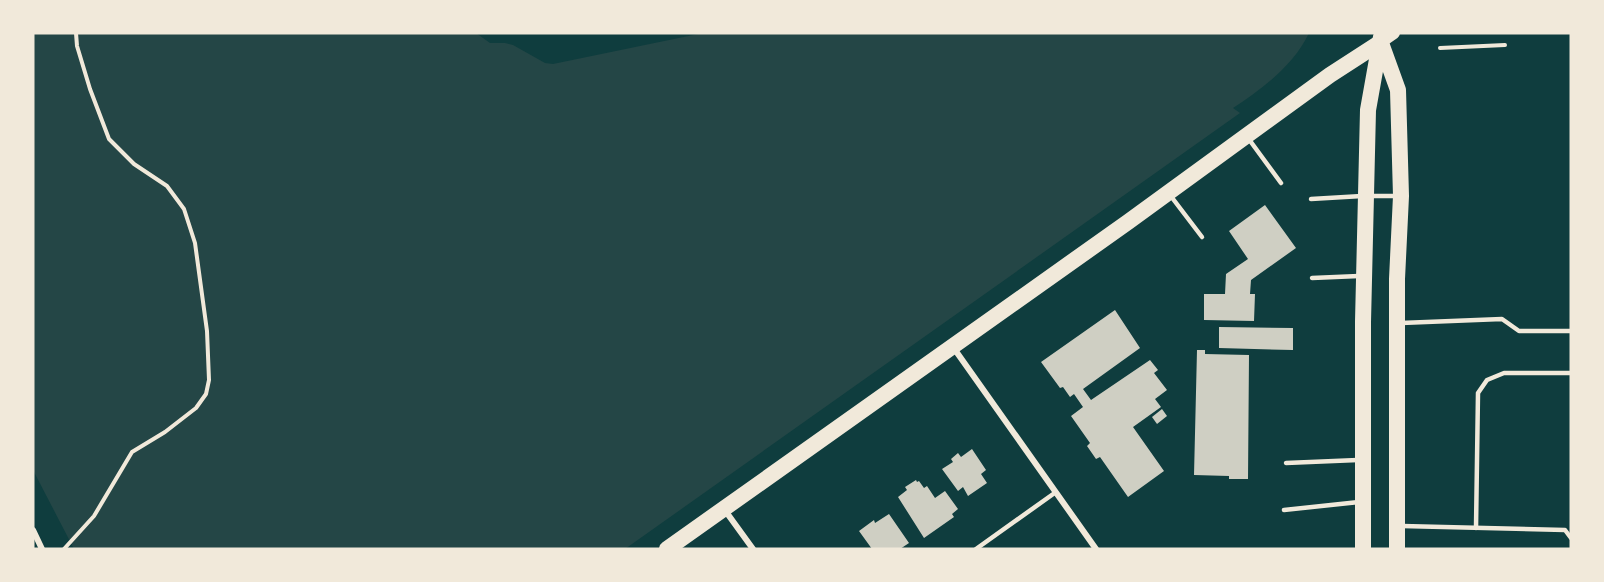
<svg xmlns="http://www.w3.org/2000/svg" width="1604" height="582" viewBox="0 0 1604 582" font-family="'Exo 2',sans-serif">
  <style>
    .green { fill: #244646 }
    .building { fill: #cfcfc3 }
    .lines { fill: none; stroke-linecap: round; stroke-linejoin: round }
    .path { stroke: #f1e9da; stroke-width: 4 }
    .service { stroke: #f1e9da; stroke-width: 4.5 }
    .minor { stroke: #f1e9da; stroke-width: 6 }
    .secondary { stroke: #f1e9da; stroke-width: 12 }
    .trunk { stroke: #f1e9da; stroke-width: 16 }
  </style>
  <rect width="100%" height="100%" fill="#0f3d3e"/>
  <path class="green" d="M33,33H476L490,43H505L513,45L545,63L553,64L703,33H1309C1294,65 1262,89 1233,108L1240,113L625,549H74L33,470Z"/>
  <g class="building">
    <polygon points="1265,205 1296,248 1251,280 1250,294 1255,294 1254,321 1204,320 1204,294 1225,294 1226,274 1248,259 1229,231"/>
    <polygon points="1115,310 1140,348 1083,389 1091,400 1150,360 1158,370 1154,373 1167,390 1155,399 1161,407 1133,427 1164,471 1128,497 1100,457 1096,459 1087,446 1090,443 1071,416 1083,407 1074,394 1070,397 1063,387 1060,388 1041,362"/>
    <polygon points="1219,327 1293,328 1293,350 1219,348"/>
    <polygon points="1197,350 1205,350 1205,354 1249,355 1248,479 1229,479 1229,476 1194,475"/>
    <polygon points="1162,409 1167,416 1157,424 1152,417"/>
    <polygon points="972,449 986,470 981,474 987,483 968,496 963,487 958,491 942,469 953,462 951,459 958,453 961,457"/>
    <polygon points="916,480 917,482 919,481 924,488 927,486 935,498 945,491 958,509 952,514 954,517 924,538 898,497 907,490 905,487"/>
    <polygon points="889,514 909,543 900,549 872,549 859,531 874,520 875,523"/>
  </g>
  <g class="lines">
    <g class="path">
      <polyline points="1440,48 1505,45"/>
      <polyline points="64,549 94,516 132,452 165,432 196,408 206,394 209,380 207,331 195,243 184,209 167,186 134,164 109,139 90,89 77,46 76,33"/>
    </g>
    <g class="service">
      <polyline points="1248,138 1281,183"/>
      <polyline points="1170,195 1202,237"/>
      <polyline points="1371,196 1398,196"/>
      <polyline points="1311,199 1362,196"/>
      <polyline points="1312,278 1359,276"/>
      <polyline points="1401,323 1502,319 1519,331 1571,331"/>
      <polyline points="1286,463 1358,460"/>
      <polyline points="1284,510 1359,502"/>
      <polyline points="1402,526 1565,530 1571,538"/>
      <polyline points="1476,528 1478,393 1487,380 1504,373 1571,373"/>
      <polyline points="976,549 1056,492"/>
    </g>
    <g class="minor">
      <polyline points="953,347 1096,549"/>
      <polyline points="724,509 753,549"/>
      <polyline points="33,530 42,549"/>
    </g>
    <polyline class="secondary" points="1381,42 1394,33"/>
    <g class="trunk">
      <polyline points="1381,43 1398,90 1401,196 1397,279 1397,549"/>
      <polyline points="667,549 1128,222 1330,75 1381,42"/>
      <polyline points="1363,549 1363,322 1368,110 1381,37"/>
    </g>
  </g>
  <rect width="1604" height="582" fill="none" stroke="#f1e9da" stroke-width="69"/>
</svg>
